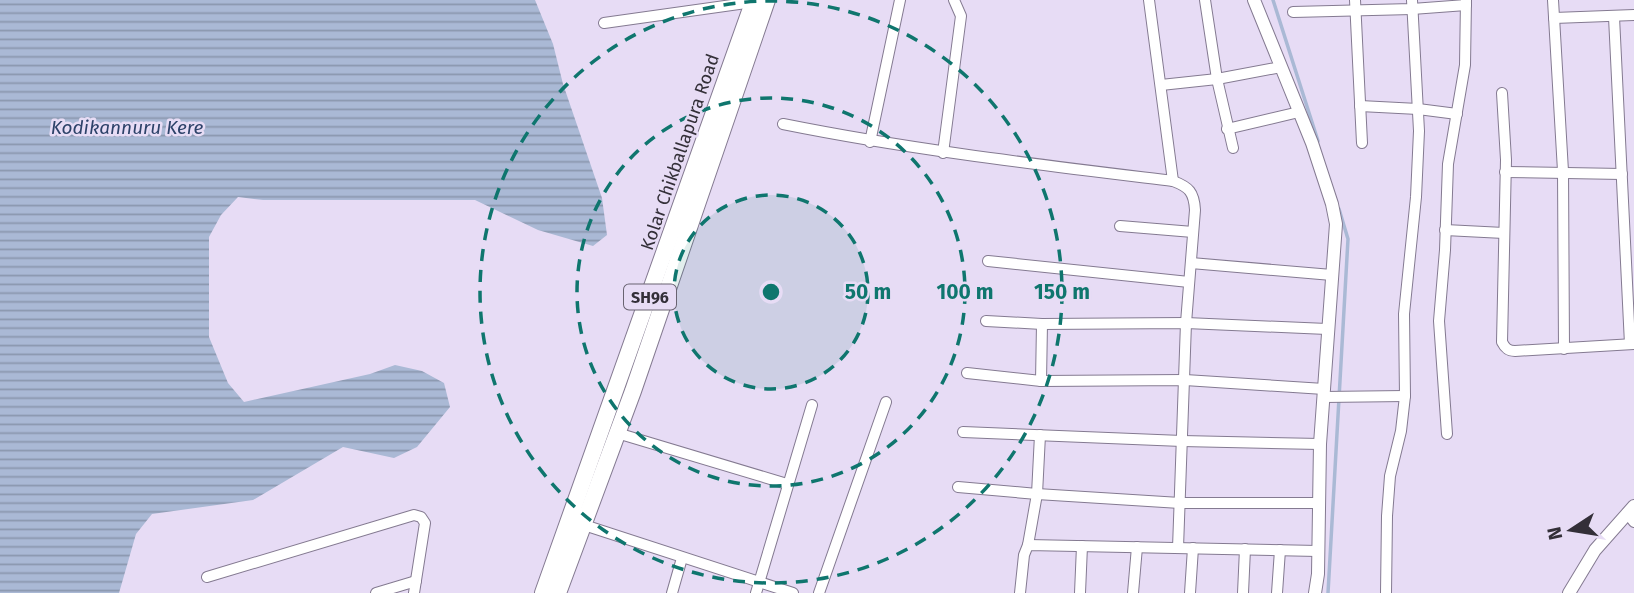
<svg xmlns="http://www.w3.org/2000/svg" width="1634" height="593" viewBox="0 0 1634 593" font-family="'Fira Sans',sans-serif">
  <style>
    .water { fill: url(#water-rules) }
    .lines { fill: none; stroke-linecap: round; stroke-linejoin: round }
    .stream { stroke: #aab9d5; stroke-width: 3.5 }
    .minor-casing { stroke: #847a91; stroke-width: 12 }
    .tertiary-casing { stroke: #847a91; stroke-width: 14 }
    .primary-casing { stroke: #847a91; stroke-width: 18 }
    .minor { stroke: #fff; stroke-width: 10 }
    .tertiary { stroke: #fff; stroke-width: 12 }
    .primary { stroke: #fff; stroke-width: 16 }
    .ring { fill: none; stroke: #0f766e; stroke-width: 3.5; stroke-dasharray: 12 9 }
    .labels { text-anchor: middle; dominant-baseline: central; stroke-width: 5; stroke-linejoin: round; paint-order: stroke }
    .shield { fill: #e7dcf5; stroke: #696371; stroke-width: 2 }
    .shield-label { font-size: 16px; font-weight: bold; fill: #332f38 }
    .street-label { font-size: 18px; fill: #332f38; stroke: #e7dcf5 }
    .water-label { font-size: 19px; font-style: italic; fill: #2d4269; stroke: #e7dcf5 }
    .centre { fill: #0f766e; stroke: #e7dcf5; stroke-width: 3.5 }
    .ring-label { font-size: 21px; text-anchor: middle; font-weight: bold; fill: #0f766e; stroke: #e7dcf5; stroke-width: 5; stroke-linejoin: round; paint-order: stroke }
  </style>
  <defs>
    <pattern id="water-rules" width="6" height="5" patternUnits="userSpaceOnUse" patternTransform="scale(1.75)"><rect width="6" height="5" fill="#aab9d5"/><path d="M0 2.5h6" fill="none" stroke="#8b97ae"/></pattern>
  </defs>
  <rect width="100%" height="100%" fill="#e7dcf5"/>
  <polygon class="water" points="0,0 535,0 553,44 563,84 602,198 607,235 593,246 538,230 475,200 263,200 238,197 221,215 209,237 209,337 228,383 244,402 370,374 395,365 422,371 444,383 450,407 417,447 394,458 343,447 253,500 152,514 136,534 119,593 0,593"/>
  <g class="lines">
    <g class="stream">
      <polyline points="1273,0 1318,141"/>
      <polyline points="1328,593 1348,239 1339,209"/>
    </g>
    <defs>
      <g id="minor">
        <polyline points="1149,0 1173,181"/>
        <polyline points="1205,0 1217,79 1233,148"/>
        <polyline points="1355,0 1362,143"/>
        <polyline points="1553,0 1563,171 1564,349"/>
        <polyline points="1293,12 1412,9 1466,5"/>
        <polyline points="1614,17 1630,344"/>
        <polyline points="1554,18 1634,15"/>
        <polyline points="604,23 753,2"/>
        <polyline points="1161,85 1217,79 1281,67"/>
        <path d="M1502,93L1506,160L1502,342C1505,348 1508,351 1515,351L1634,344"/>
        <polyline points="1360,106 1418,109 1457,114"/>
        <path d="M783,124C912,150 1042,165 1173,181C1189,187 1194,192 1195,210L1186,323L1178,548"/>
        <polyline points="1227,129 1299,112"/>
        <polyline points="870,142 900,0"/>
        <polyline points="943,153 961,16 954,0"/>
        <polyline points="1505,172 1622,174"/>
        <polyline points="1120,226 1193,232"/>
        <polyline points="1445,230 1504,233"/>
        <polyline points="988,261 1189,282"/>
        <polyline points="1191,263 1332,275"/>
        <polyline points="986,321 1042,324 1186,323 1327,329"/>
        <polyline points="967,373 1041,381 1185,380 1324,389"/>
        <polyline points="1041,381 1042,324"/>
        <polyline points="1324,397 1405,396"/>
        <polyline points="963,432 1182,441 1320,444"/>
        <polyline points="617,433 787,484"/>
        <polyline points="1447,434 1439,321 1445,250 1448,164 1465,65 1466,0"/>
        <polyline points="958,487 1037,494 1180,503 1319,503"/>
        <polyline points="1627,513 1634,522"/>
        <polyline points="584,525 793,593"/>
        <polyline points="1028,545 1037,494 1040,435"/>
        <polyline points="207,577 414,515 421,517 425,523 414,593"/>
        <polyline points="376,593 416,581"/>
        <polyline points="672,593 682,558"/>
        <polyline points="756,593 812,405"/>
        <polyline points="819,593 886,402"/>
        <polyline points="1020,593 1024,555 1028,545 1318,551"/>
        <polyline points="1080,593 1082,546"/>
        <polyline points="1133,593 1137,547"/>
        <polyline points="1190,593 1193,548"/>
        <polyline points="1243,593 1245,549"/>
        <polyline points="1277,593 1280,550"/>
        <polyline points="1386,593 1387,516 1390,476 1401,431 1405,396 1404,314 1416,197 1419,131 1412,0"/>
      </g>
      <g id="tertiary">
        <polyline points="1254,0 1312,143 1332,204 1336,224 1320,444 1318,574 1315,593"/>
        <polyline points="1569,593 1595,550 1634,506"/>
      </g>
      <g id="primary">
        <polyline points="543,593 754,0"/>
        <polyline points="558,593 633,391 767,0"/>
      </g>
    </defs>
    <use href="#minor" class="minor-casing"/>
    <use href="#tertiary" class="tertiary-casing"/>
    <use href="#primary" class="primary-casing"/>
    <use href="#minor" class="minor"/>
    <use href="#tertiary" class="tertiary"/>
    <use href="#primary" class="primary"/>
  </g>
  <circle cx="771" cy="292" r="97" fill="#0f766e" fill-opacity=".12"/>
  <g class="ring">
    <circle cx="771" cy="292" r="97"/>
    <circle cx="771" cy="292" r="194"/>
    <circle cx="771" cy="292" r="291"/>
  </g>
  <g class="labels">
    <rect class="shield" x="624" y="284.5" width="52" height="25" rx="5"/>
    <g class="shield-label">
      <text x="650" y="297">SH96</text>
    </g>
    <g class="street-label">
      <text transform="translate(680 152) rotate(-71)">Kolar Chikballapura Road</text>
    </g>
    <g class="water-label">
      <text x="127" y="127">Kodikannuru Kere</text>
    </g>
  </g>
  <circle cx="771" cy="292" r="10" class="centre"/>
  <g class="ring-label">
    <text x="868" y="299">50 m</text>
    <text x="965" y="299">100 m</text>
    <text x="1062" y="299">150 m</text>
  </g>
  <g transform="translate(1571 530) rotate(258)" stroke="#e7dcf5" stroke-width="5" paint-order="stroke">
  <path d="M0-5L12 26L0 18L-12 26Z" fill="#332f38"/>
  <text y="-10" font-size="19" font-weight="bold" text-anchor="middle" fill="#332f38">N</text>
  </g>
</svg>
